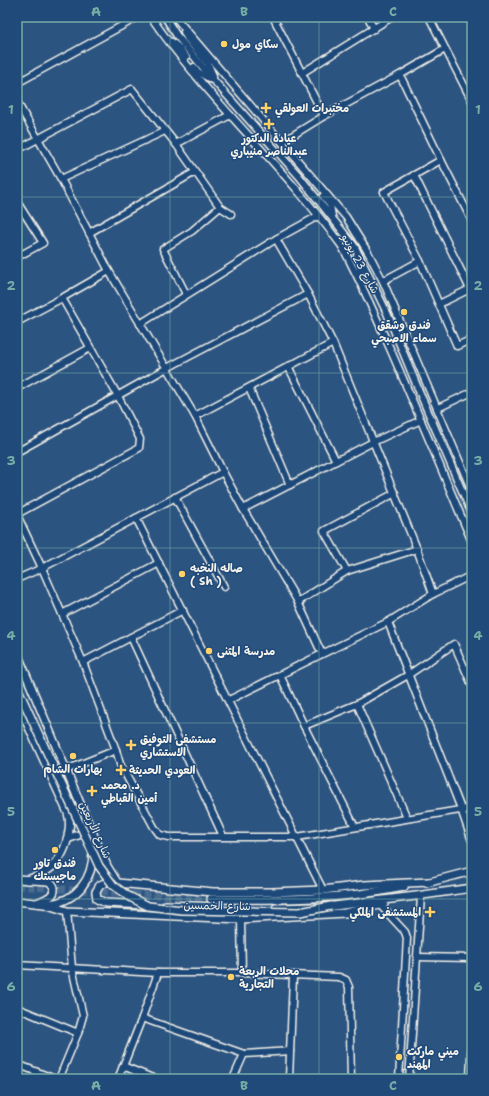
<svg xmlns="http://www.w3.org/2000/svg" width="489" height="1096" viewBox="0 0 489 1096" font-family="'Shantell Sans','Playpen Sans Arabic',sans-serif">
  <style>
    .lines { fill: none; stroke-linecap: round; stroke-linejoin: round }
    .major-tunnel { stroke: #4a6c90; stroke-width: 7; stroke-dasharray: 7 3.5; stroke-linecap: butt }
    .minor-casing { stroke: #f4f1e8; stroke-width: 9 }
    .major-casing { stroke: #f4f1e8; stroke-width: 10 }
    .minor { stroke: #1f4a7a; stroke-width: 6 }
    .major { stroke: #1f4a7a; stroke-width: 7 }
    .major-bridge-casing { stroke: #f4f1e8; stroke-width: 10; stroke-linecap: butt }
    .major-bridge { stroke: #1f4a7a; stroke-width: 7 }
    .grid { fill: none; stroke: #76ada5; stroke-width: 1; stroke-opacity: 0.55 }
    .poi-dot { fill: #ffd166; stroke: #1f4a7a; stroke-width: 1.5 }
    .labels { text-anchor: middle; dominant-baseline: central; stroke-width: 3; stroke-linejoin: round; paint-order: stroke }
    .poi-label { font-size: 11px; font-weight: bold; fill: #f4f1e8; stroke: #1f4a7a; text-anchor: start }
    .street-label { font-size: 11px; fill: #f4f1e8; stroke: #1f4a7a }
    .neatline { fill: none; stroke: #76ada5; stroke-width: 1.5 }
    .grid-label { font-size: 13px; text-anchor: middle; font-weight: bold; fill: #76ada5 }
  </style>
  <rect width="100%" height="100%" fill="#2c5481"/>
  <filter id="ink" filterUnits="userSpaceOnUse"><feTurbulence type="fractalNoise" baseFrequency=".025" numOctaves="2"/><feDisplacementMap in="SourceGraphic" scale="8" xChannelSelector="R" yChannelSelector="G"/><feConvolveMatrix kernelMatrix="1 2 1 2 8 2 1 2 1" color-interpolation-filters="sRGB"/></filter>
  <g filter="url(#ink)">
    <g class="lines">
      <polyline class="major-tunnel" points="17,886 211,899"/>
      <defs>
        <g id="minor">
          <polyline points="17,17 18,17"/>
          <path d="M151,17C207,99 283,165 341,245C346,253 350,262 354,270C366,294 377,319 388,344C417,410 444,476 472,542"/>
          <polyline points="165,17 177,36 216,83 299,176 355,247 387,313 419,391 472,514"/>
          <polyline points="175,17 346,217 369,254 383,281 472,491"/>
          <polyline points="273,17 324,116"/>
          <polyline points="368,17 374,29"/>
          <polyline points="429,17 472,101"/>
          <polyline points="184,32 187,38 208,64 213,76"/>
          <polyline points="172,42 179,48 186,57"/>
          <polyline points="194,67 198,72 212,80"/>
          <polyline points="302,73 392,17"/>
          <polyline points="400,75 441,160 472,221"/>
          <polyline points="17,83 138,17"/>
          <polyline points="17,102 61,179 109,271 195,416 223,472 243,509 298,602 322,654"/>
          <polyline points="282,142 324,116 400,75 445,49"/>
          <polyline points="176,144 230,115"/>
          <polyline points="17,150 132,89 176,144 220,207 231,214"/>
          <polyline points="441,160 384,192 420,261 457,346 472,339"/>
          <polyline points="414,175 470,289"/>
          <polyline points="61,179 165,131"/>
          <polyline points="323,196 330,205 332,216"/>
          <polyline points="17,202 43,243 17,257"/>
          <polyline points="89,233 195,172"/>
          <polyline points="276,239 308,294 333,343 417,549 433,594"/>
          <polyline points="357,255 361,275 360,282"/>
          <polyline points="383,281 420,261"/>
          <polyline points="186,294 163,249 192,231 220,207"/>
          <polyline points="439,304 472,288"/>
          <polyline points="17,322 62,298 109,271"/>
          <polyline points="140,324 276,239 318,216"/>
          <polyline points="288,366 336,461"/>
          <polyline points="17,388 90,348"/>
          <polyline points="249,388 290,485"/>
          <polyline points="438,408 472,392"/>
          <polyline points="195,416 333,343"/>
          <polyline points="17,452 167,368 308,294"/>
          <polyline points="175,497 224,587"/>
          <polyline points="243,509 373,442 421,420"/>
          <polyline points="17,514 139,448 140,439 118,396 62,298"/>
          <polyline points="17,515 42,568 83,662 116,750 120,764 154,827 160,835 169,837 297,837 472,808"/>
          <polyline points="136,518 323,890"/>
          <polyline points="347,571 324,531 395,493"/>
          <polyline points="17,579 42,568 223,472"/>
          <polyline points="298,602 347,571 417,549"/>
          <polyline points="62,614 159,563"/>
          <polyline points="388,622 461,809 472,841"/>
          <polyline points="131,637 223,836"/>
          <polyline points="83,662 183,610"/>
          <polyline points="280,675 304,726 355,827"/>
          <polyline points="229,700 322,654 388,622 433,594 472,575"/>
          <polyline points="357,704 407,818"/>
          <polyline points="304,726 357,704 408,675 454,644 472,685"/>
          <polyline points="66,770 116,750"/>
          <polyline points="380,905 405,932 407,938 399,1079"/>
          <polyline points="241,919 242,973"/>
          <polyline points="417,957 472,958"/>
          <polyline points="17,965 158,973 242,973 339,977 346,980 349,987 351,1079"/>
          <polyline points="17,1008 78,1033"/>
          <polyline points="142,1018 244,1054 290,1051"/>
          <polyline points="17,1064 55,1079"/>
          <polyline points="123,1066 155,1079"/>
          <polyline points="59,1079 78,1033 83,1016 72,968 67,911"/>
          <polyline points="118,1079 142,1018 158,973"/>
          <polyline points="233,1079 244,1054"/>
          <polyline points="289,1079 293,976"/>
          <polyline points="409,1079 421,896"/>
          <polyline points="470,1079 472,1033"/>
        </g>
        <g id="major">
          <polyline points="17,653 87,820 107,866 118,884 120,884"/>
          <path d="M17,701L68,813C71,823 69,831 67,841C60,864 50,871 28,880"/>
          <polyline points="67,839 81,834 88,834"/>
          <path d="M17,879L48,881C52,883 54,885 54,889C55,897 43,900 37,903"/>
          <polyline points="426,883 472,871"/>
          <path d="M211,899C275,900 340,900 404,887"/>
          <polyline points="17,901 44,904 67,911 241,919 345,913 384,904"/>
          <path d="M49,904C77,901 93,879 93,852"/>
          <polyline points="146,905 106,903 97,899 96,892 100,885 107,882 213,892 272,892 323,890 364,885 429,882"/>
          <polyline points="166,905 220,907"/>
          <polyline points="326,907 416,896 472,888"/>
          <polyline points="276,908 314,907"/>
        </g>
      </defs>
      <use href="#minor" class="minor-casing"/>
      <use href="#major" class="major-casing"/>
      <use href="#minor" class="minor"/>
      <use href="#major" class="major"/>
      <defs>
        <polyline id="major-bridge" points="17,687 99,866 113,885 128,896 148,906 182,910 300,912 331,906"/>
      </defs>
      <use href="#major-bridge" class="major-bridge-casing"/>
      <use href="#major-bridge" class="major-bridge"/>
    </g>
  </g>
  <path class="grid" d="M170,17V1079M319,17V1079M17,197H472M17,373H472M17,548H472M17,723H472M17,899H472"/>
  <g class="poi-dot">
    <circle cx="224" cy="44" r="4"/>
    <path d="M264 102h4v4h4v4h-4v4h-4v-4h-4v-4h4z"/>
    <path d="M267 118h4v4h4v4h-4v4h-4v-4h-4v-4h4z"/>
    <circle cx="404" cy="312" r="4"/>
    <circle cx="182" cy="574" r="4"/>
    <circle cx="209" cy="651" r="4"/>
    <path d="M129 739h4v4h4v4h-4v4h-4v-4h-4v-4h4z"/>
    <circle cx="73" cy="756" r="4"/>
    <path d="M119 764h4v4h4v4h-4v4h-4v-4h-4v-4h4z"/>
    <path d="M90 785h4v4h4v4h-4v4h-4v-4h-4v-4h4z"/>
    <circle cx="55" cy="850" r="4"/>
    <path d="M428 906h4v4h4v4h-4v4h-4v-4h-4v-4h4z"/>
    <circle cx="231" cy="977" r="4"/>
    <circle cx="399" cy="1057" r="4"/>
  </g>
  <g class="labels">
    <g class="poi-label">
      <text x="232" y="44">سكاي مول</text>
      <text x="275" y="108">مختبرات العولقي</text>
      <text x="269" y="138" text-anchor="middle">عيادة الدكتور<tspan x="269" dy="13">عبدالناصر منيباري</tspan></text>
      <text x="404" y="325" text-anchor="middle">فندق وشقق<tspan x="404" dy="13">سماء الاصبحي</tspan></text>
      <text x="190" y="568">صاله النخبه<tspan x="190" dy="13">( Sh )</tspan></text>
      <text x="217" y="651">مدرسة المثنى</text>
      <text x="140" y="739">مستشفى التوفيق<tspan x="140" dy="13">الاستشاري</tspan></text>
      <text x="73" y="769" text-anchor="middle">بهارات الشام</text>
      <text x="129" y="770">العودي الحديثة</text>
      <text x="101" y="785">د. محمد<tspan x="101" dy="13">أمين القباطي</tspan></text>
      <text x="55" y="863" text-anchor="middle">فندق تاور<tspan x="55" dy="13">ماجيستك</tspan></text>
      <text x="421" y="912" text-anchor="end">المستشفى الملكي</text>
      <text x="239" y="971">محلات الربعة<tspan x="239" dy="13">التجارية</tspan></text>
      <text x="407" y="1051">ميني ماركت<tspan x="407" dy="13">المهند</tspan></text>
    </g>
    <g class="street-label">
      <text transform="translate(360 264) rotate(61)">شارع 23 يونيو</text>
      <text transform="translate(95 830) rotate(65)">شارع الأربعين</text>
      <text transform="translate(217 906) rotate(1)">شارع الخمسين</text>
    </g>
  </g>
  <rect width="489" height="1096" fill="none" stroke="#1f4a7a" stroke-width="44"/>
  <rect x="22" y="22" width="445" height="1052" class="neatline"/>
  <g class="grid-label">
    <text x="96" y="16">A</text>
    <text x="244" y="16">B</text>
    <text x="393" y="16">C</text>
    <text x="11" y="114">1</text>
    <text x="478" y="114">1</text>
    <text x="11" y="290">2</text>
    <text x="478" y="290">2</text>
    <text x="11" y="465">3</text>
    <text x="478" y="465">3</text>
    <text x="11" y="640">4</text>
    <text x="478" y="640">4</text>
    <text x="11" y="816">5</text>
    <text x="478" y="816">5</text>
    <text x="11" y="991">6</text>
    <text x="478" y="991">6</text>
    <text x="96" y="1090">A</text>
    <text x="244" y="1090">B</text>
    <text x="393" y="1090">C</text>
  </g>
</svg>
